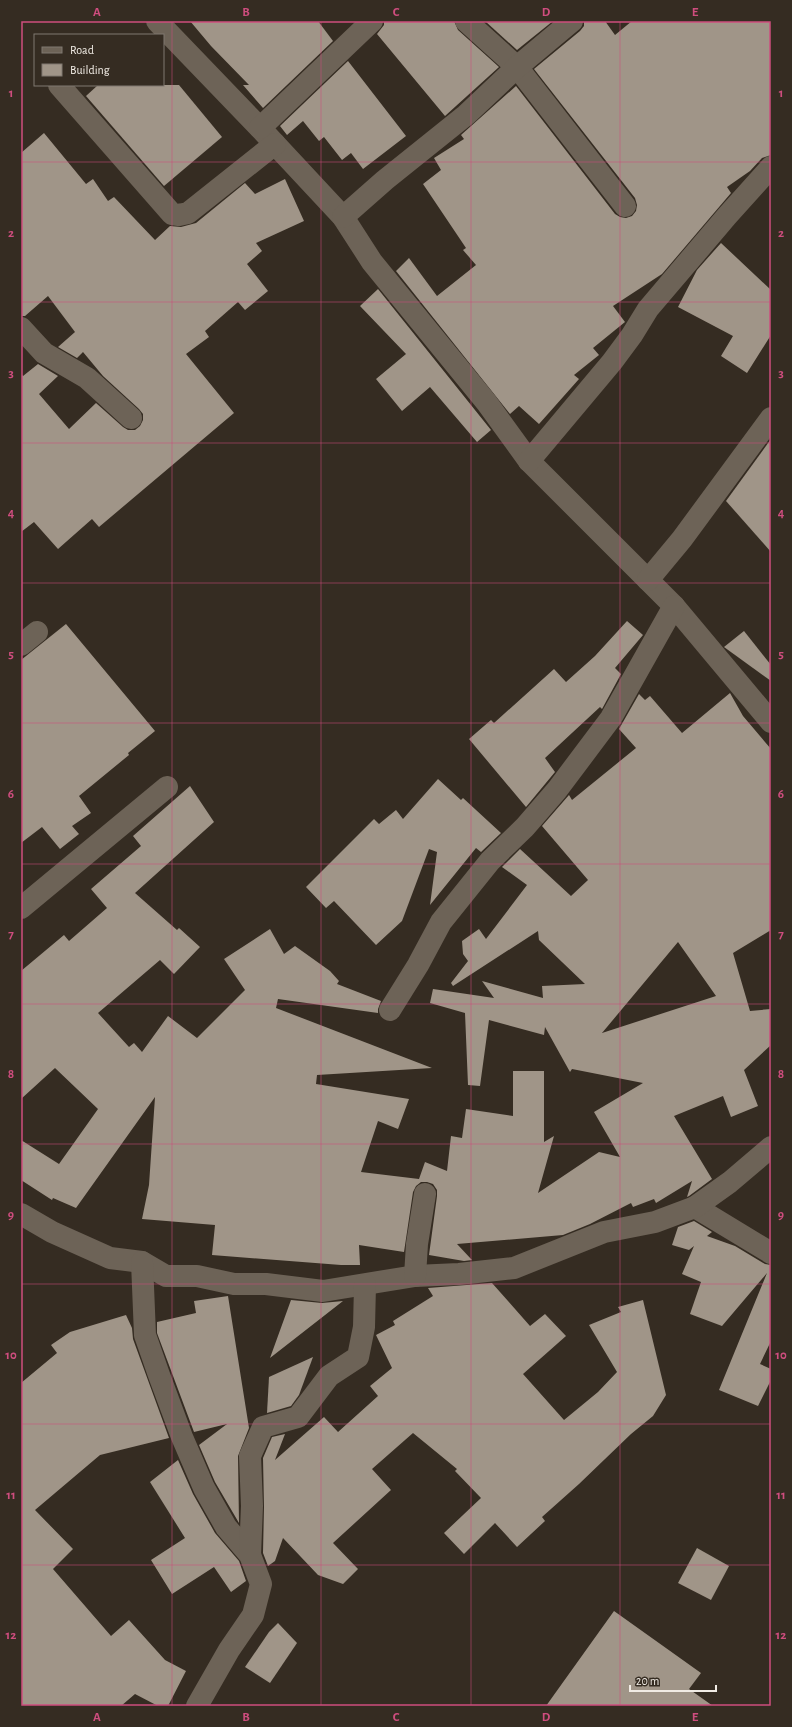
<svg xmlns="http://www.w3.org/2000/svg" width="792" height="1727" viewBox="0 0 792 1727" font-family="'Alegreya Sans',sans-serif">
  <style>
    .building { fill: #a09588; fill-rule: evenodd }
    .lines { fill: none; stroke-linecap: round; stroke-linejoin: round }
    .street { stroke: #6d6357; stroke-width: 22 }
    .grid { fill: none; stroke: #ce4d7e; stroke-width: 1; stroke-opacity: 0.55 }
    .neatline { fill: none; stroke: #ce4d7e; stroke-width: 1.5 }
    .grid-label { font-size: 13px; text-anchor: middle; font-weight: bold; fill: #ce4d7e }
  </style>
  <rect width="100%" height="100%" fill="#352c22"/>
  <g class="building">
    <polygon points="190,21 318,21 333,41 263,108 243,85 249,85 211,46"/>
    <polygon points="384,21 454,21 458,30 499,67 445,116 377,34 384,25"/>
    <polygon points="485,21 553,21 517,50"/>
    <polygon points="584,21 605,21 615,35 632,21 771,21 771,155 762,158 750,171 727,187 731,193 662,274 613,306 625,322 593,348 599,355 574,375 579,379 539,424 519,406 510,414 396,271 409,258 437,296 476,265 463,250 466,248 423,184 441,170 434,158 464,139 461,135 516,86 615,214 620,217 626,218 632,216 636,211 637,205 635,198 534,69 580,31 584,26"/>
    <polygon points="348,61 406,136 363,169 351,153 342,160 324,137 319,141 303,121 287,135 280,126"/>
    <polygon points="98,85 179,85 222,137 164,186 86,96"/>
    <polygon points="44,133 86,184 93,179 108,201 114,197 155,240 170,226 181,227 196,223 245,183 255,194 285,179 304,221 256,243 262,251 247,264 268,291 245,310 238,302 205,331 209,337 186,354 234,413 99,527 92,519 58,549 34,522 21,532 21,374 23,376 38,364 58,376 39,394 69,429 96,403 123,427 128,430 135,430 140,426 143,420 143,414 139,409 103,376 83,352 77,358 58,347 75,332 48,296 25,316 21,316 21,153"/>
    <polygon points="721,243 771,290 771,335 747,373 721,356 733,336 678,307 697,270"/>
    <polygon points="378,289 491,430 477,442 430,387 402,411 376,379 406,354 360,306"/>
    <polygon points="771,439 771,552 726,501"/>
    <polygon points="627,621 643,635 615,668 621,674 602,709 600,707 545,758 555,772 526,807 469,739 491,720 494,723 554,669 566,682 595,656"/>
    <polygon points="66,624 155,731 128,753 129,755 79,796 91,813 72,826 79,834 60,849 42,827 21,843 21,660"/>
    <polygon points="744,631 771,665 771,681 724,647"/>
    <path d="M730,693L743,716L771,749V930L733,953L750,1011L771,1009V1045L744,1070L758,1106L731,1117L723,1096L674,1116L712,1179L689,1196L687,1197L692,1181L656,1203L654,1199L633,1207L631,1203L590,1224L563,1235L457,1244L472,1260L464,1261L429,1255L437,1196V1190L433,1184L427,1182H421L416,1186L413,1192L404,1252L359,1245L360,1265H341L212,1255L215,1225L142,1219L149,1185L155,1097L76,1208L53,1198L52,1200L21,1180V1140L59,1164L98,1109L55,1068L21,1099V971L64,935L69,941L107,908L91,889L141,846L133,836L190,786L214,822L135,893L177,930L179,928L200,947L174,974L160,960L98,1013L129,1047L134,1043L142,1052L168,1016L197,1038L245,990L224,959L270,929L284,954L295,946L330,971L339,981L337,984L381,1001L378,1009V1013L278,999L276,1008L432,1068L317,1075L316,1084L409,1099L398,1129L378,1121L361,1172L419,1179L425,1162L447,1171L451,1136L462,1138L466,1109L513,1116V1071H544V1142L554,1136L538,1193L599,1152L620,1157L594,1112L643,1083L572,1069L570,1072L545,1027L544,1035L489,1020L480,1086L468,1085L465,1013L430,1003L433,989L494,998L482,981L543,998L542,986L585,984L539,940L538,931L453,986L451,983L468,961L463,954L462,941L479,929L486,939L527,885L502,867L520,849L571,896L588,880L542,826L569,795L572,800L636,748L619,729L639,694L645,700L650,696L682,733ZM678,942L716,996L602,1033Z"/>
    <polygon points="438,779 461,800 463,798 501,833 481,852 476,848 430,905 437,852 429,849 402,921 376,945 334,901 326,908 306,887 374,819 379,824 396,810 403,819"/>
    <polygon points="694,1221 712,1232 707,1236 735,1246 765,1264 771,1265 771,1341 760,1364 771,1369 771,1380 758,1406 719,1390 767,1273 722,1326 690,1314 701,1282 682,1274 694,1246 689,1250 672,1245 678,1227"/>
    <polygon points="492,1283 530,1326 545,1314 566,1336 523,1374 564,1420 598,1392 617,1372 589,1325 621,1312 618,1307 643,1300 666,1395 653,1416 631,1434 579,1484 542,1517 545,1521 517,1547 495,1523 464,1554 444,1533 481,1498 455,1471 457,1469 413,1433 372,1469 391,1490 333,1543 358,1569 343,1584 318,1575 283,1538 275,1561 268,1566 263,1553 264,1507 263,1458 272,1437 285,1434 275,1460 324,1417 338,1432 378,1396 370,1386 392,1368 376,1335 395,1325 393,1321 433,1296 428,1288"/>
    <polygon points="228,1296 249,1428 238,1456 239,1523 215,1482 199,1445 227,1424 194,1432 157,1333 157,1322 196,1313 194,1301"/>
    <polygon points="291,1300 322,1303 343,1301 270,1358"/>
    <polygon points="126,1315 132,1328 133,1339 169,1438 100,1455 35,1510 73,1549 53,1569 111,1636 129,1620 165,1660 186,1671 168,1706 158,1706 135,1694 121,1706 21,1706 21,1383 57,1353 51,1345 70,1332"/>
    <polygon points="313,1357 299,1395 291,1406 267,1413 269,1377"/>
    <polygon points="178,1460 193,1494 215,1533 239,1561 246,1581 231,1592 214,1567 172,1594 151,1560 185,1538 150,1482"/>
    <polygon points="697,1548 729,1566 711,1600 678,1583"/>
    <polygon points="614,1611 701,1673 689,1689 713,1706 546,1706"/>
    <polygon points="278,1623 297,1643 270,1683 245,1667 269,1632"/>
  </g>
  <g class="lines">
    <g class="street">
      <polyline points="157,21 260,128 343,217 372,262 487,403 529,461 674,606 771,722"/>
      <polyline points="466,21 517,67 625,206"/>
      <polyline points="59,85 172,214 179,215 188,213 275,144"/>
      <polyline points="260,128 372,21"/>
      <polyline points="343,217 385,180 466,115 517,67 572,21"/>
      <polyline points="21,328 44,353 87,378 131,418"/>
      <polyline points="529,461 612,362 632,335 648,309 727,216 771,167"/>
      <polyline points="648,580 682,539 771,418"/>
      <polyline points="21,645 37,632"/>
      <polyline points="21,908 167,787"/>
      <polyline points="390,1010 418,965 441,922 490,861 525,827 557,790 611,718 674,606"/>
      <polyline points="695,1207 771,1253"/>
      <polyline points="21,1214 52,1232 110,1258 142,1262 166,1276 197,1276 234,1284 266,1284 323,1291 415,1276 459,1274 514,1268 604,1232 655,1222 695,1207 730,1182 771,1147"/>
      <polyline points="142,1262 145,1335 159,1375 182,1437 204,1488 226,1527 250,1555 261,1584 253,1615 229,1650 197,1706"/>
      <polyline points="415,1276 417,1244 425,1194"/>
      <polyline points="250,1555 252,1506 250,1456 263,1427 298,1417 329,1376 358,1357 364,1327 365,1285"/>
    </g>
  </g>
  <path class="grid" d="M172,21V1706M321,21V1706M471,21V1706M620,21V1706M21,162H771M21,302H771M21,443H771M21,583H771M21,723H771M21,864H771M21,1004H771M21,1144H771M21,1284H771M21,1424H771M21,1565H771"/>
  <rect width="792" height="1727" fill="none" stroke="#352c22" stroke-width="44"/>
  <rect x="34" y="34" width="130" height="52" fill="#352c22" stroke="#807970"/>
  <rect x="42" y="47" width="20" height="6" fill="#6d6357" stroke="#807970"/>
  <text x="70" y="54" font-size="12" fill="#f1ece5">Road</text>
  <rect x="42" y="64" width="20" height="12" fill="#a09588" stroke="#807970"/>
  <text x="70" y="74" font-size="12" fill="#f1ece5">Building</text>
  <path d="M630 1685v6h86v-6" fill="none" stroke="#f1ece5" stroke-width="2"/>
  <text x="636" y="1685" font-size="12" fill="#f1ece5" stroke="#352c22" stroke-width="3" paint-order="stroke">20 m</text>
  <rect x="22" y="22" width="748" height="1683" class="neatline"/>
  <g class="grid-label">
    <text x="97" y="16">A</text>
    <text x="246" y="16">B</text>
    <text x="396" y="16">C</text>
    <text x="546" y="16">D</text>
    <text x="695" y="16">E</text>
    <text x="11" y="97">1</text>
    <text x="781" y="97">1</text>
    <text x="11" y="237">2</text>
    <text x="781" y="237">2</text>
    <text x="11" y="377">3</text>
    <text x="781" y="377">3</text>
    <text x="11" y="517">4</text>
    <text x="781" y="517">4</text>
    <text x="11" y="658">5</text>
    <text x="781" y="658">5</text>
    <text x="11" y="798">6</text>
    <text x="781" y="798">6</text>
    <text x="11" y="938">7</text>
    <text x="781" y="938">7</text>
    <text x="11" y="1078">8</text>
    <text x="781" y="1078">8</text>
    <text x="11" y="1219">9</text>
    <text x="781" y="1219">9</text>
    <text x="11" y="1359">10</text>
    <text x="781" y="1359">10</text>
    <text x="11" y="1499">11</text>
    <text x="781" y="1499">11</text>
    <text x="11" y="1639">12</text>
    <text x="781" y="1639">12</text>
    <text x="97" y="1721">A</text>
    <text x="246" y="1721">B</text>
    <text x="396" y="1721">C</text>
    <text x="546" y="1721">D</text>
    <text x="695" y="1721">E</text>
  </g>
</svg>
